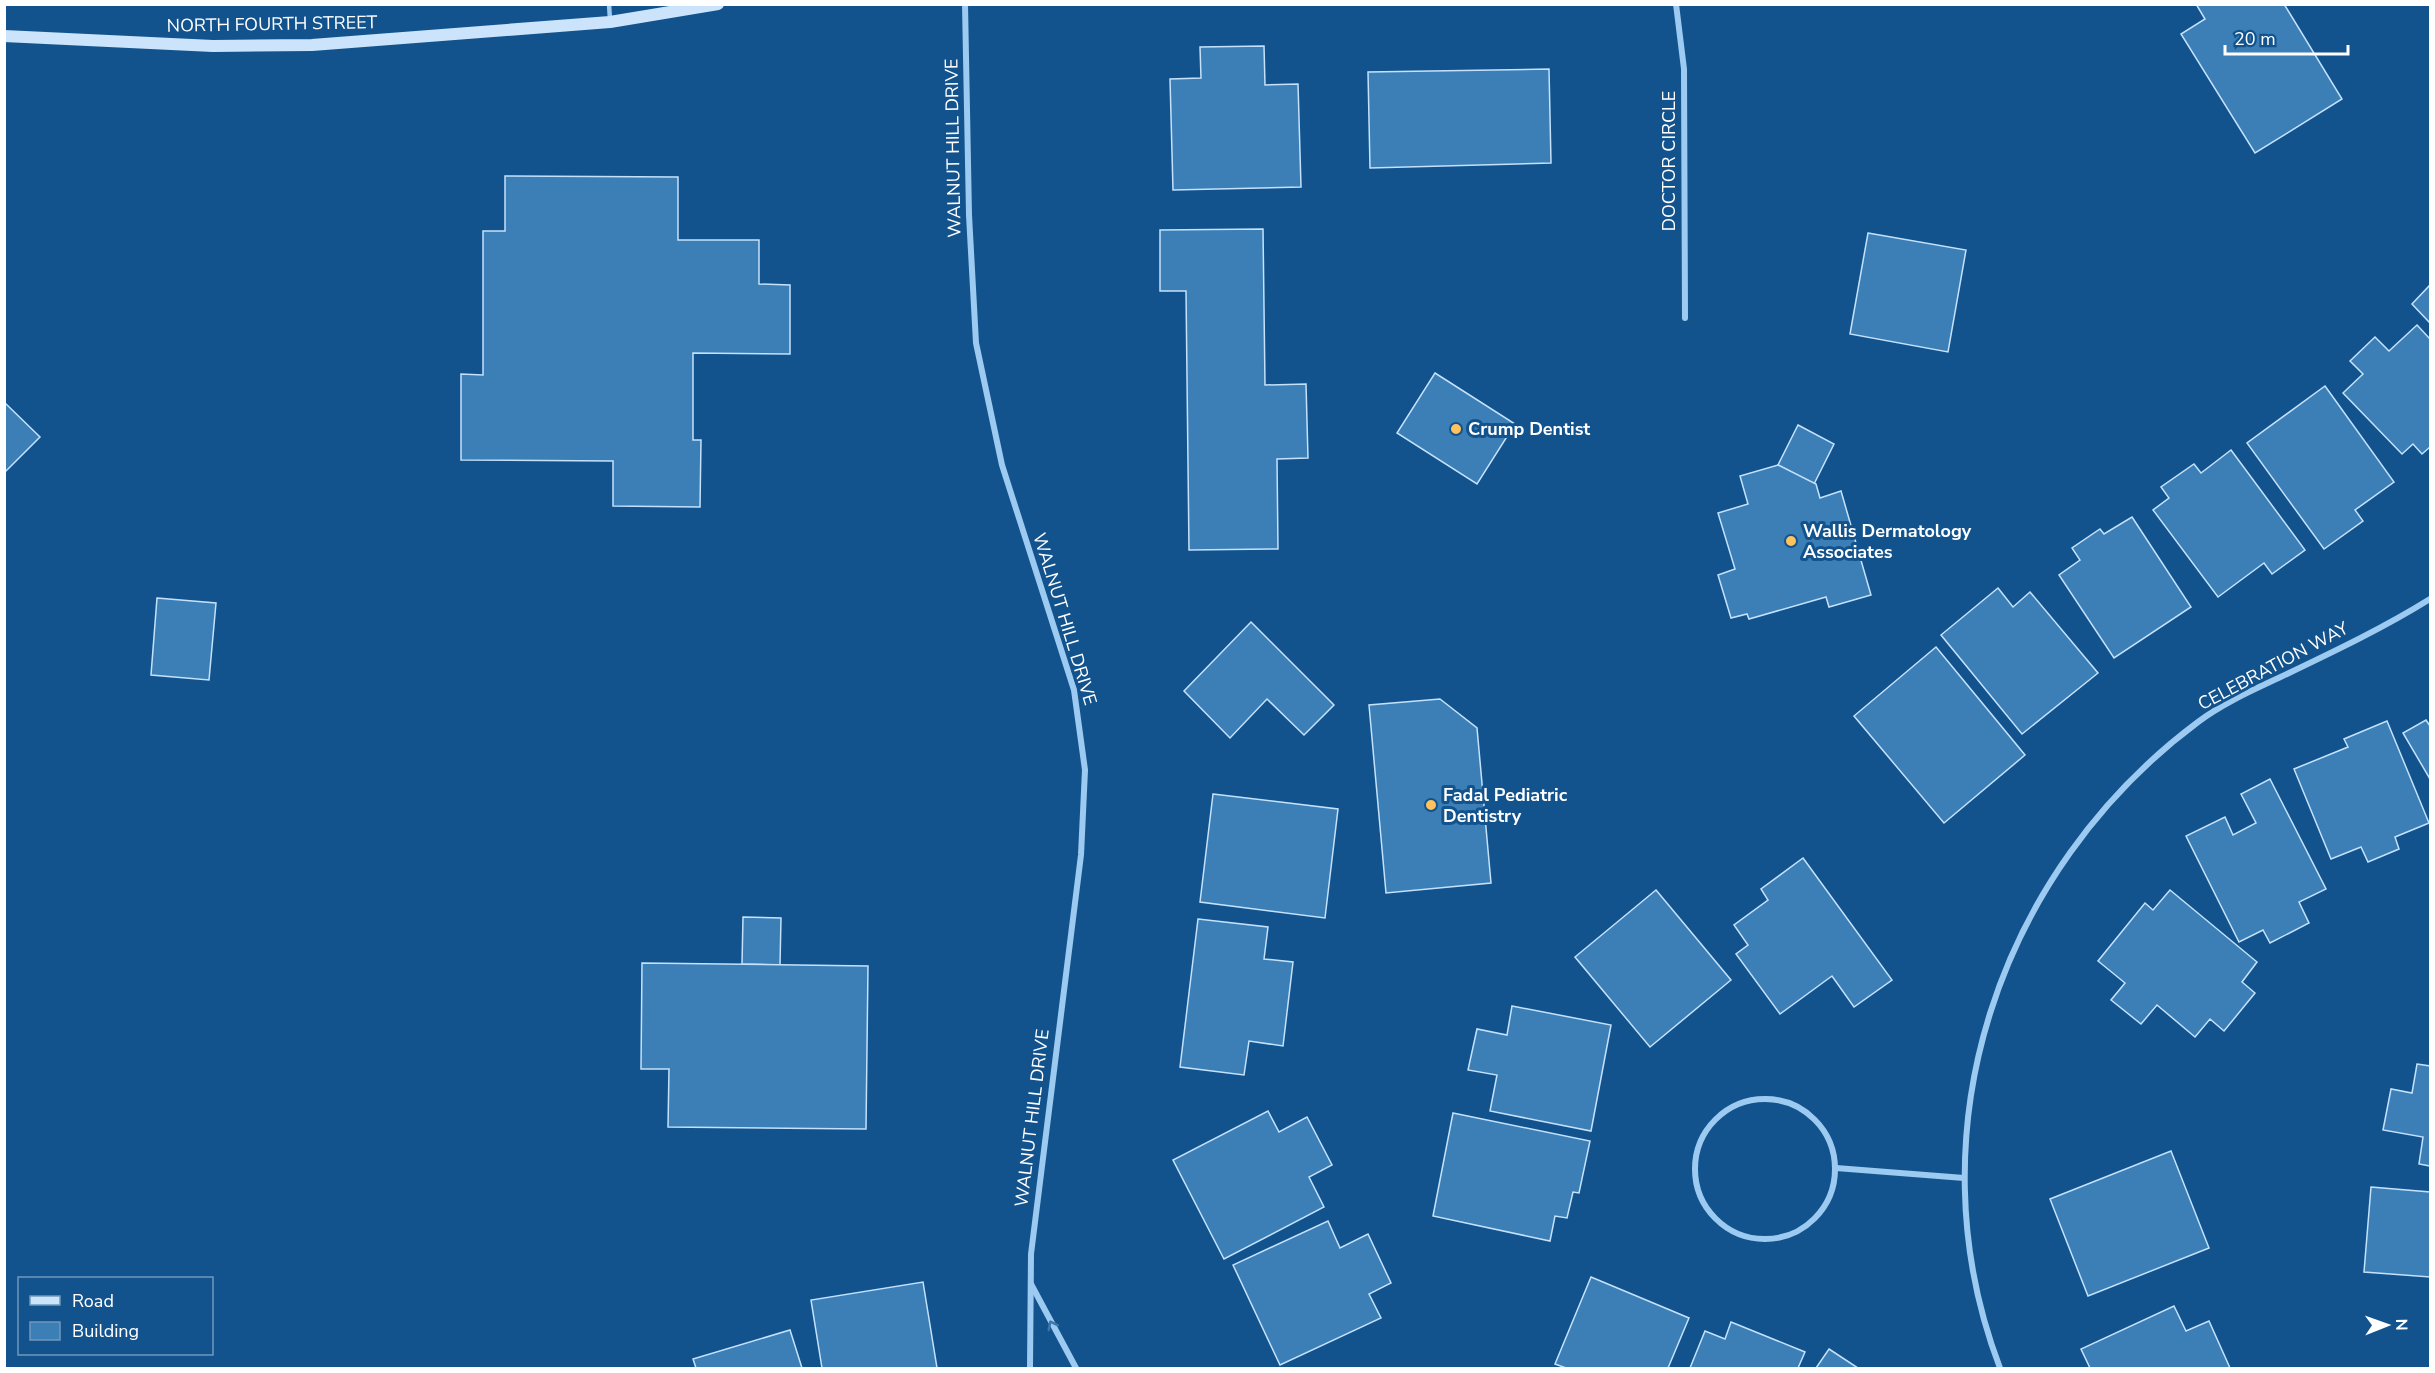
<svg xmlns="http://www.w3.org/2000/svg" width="2435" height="1373" viewBox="0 0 2435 1373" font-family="'Nunito Sans',sans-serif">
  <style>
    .building { fill: #3c7eb6; stroke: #c4e2fc; stroke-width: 1.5 }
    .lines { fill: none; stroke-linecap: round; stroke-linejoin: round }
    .service { stroke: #9dcaf1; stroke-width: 4.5 }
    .minor { stroke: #9dcaf1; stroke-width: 6 }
    .secondary { stroke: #cbe4fb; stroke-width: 12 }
    .oneway { stroke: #3c77ab }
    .poi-dot { fill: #ffc25d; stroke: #13538d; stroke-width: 2 }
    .labels { text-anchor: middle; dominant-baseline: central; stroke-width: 6; stroke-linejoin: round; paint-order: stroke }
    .street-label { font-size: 18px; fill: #fff; stroke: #13538d }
    .poi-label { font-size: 18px; font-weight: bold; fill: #fff; stroke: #13538d; text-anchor: start }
  </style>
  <rect width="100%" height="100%" fill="#13538d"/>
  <g class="building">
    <polygon points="2196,4 2284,4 2342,99 2255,153 2181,34 2205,19"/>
    <polygon points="1264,46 1265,85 1298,84 1301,187 1173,190 1170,79 1201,78 1200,47"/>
    <polygon points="1549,69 1551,163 1370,168 1368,72"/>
    <polygon points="505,176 678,177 678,240 759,240 759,284 790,285 790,354 693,353 693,440 701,440 700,507 613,506 613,461 461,460 461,374 483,375 483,231 505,231"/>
    <polygon points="1263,229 1265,385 1306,384 1308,458 1277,459 1278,549 1189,550 1186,291 1160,291 1160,230"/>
    <polygon points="1868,233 1966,250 1948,352 1850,334"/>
    <polygon points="2430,285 2430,323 2412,304"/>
    <polygon points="2417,325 2430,339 2430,447 2422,454 2413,444 2402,454 2343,393 2363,374 2350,361 2375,337 2389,351"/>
    <polygon points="1435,373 1515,424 1477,484 1397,433"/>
    <polygon points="2325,386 2394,482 2355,510 2363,521 2324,549 2247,443"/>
    <polygon points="4,402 40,437 4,473"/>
    <polygon points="1798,425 1834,444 1814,484 1778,465"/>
    <polygon points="2231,450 2305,550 2272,574 2264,563 2218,597 2153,510 2169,498 2161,487 2194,464 2201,473"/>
    <polygon points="1778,465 1816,484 1820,498 1841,491 1871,595 1829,607 1826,597 1749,619 1747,614 1731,618 1718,575 1735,569 1718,513 1748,504 1740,476"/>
    <polygon points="2132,517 2191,607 2114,658 2059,575 2080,560 2072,548 2100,529 2104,534"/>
    <polygon points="1998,588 2013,607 2030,592 2098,673 2022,734 1941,635"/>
    <polygon points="157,598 216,603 209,680 151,675"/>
    <polygon points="1251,622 1334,705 1304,735 1267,699 1230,738 1184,691"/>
    <polygon points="1936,647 2025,755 1944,823 1854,716"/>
    <polygon points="1440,699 1477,728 1491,883 1386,893 1369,705"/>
    <polygon points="2426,720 2430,726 2430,779 2403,733"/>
    <polygon points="2387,721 2429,823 2395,837 2399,849 2368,862 2361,847 2331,859 2294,769 2348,747 2344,739"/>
    <polygon points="2270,779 2326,889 2299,902 2309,923 2270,943 2263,930 2239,942 2186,836 2225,817 2233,835 2256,823 2241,794"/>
    <polygon points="1213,794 1338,809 1325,918 1200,902"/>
    <polygon points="1803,858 1892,980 1854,1007 1832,976 1780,1014 1736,954 1748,945 1734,925 1768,900 1761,889"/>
    <polygon points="1656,890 1731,980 1650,1047 1575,957"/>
    <polygon points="2170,890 2257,962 2242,982 2255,993 2224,1031 2210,1019 2195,1037 2157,1005 2141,1024 2111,1000 2125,983 2098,961 2145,903 2153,910"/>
    <polygon points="743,917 781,918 780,965 742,964"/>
    <polygon points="1198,919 1268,927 1264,959 1293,962 1283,1046 1249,1041 1244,1075 1180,1067"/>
    <polygon points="642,963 868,966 866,1129 668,1127 669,1069 641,1069"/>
    <polygon points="1512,1006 1611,1025 1591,1131 1490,1111 1497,1075 1468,1070 1477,1029 1507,1035"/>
    <polygon points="2417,1064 2430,1066 2430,1166 2419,1164 2423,1137 2383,1130 2391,1089 2412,1093"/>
    <polygon points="1268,1111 1279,1132 1307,1117 1332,1165 1309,1177 1324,1207 1224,1259 1173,1160"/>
    <polygon points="1453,1113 1590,1141 1579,1193 1573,1192 1567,1218 1555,1216 1550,1241 1433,1216"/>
    <polygon points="2171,1151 2209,1248 2088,1296 2050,1199"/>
    <polygon points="2371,1187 2430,1192 2430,1277 2364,1272"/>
    <polygon points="1328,1221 1340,1248 1368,1234 1391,1283 1369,1294 1381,1318 1280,1365 1233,1265"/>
    <polygon points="1591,1277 1689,1318 1668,1368 1566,1368 1555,1364"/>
    <polygon points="923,1282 937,1368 822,1368 811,1300"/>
    <polygon points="2174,1306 2186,1331 2209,1321 2230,1368 2090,1368 2081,1349"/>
    <polygon points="1731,1322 1805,1352 1798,1368 1690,1368 1705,1331 1725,1339"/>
    <polygon points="790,1330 802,1368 696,1368 693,1359"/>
    <polygon points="1829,1349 1858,1368 1816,1368"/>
  </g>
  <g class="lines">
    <polyline class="service" points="609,4 610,20"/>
    <g class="minor">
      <polyline points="965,4 969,215 976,343 1002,465 1074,690 1085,770 1081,855 1031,1254 1030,1368"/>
      <polyline points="1676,4 1684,69 1685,318"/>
      <circle cx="1765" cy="1169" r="70"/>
      <polyline points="1836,1168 1964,1178"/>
      <polyline points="1031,1284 1076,1368"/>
      <path d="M2000,1368C1910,1133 1998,871 2198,722C2226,701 2258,688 2289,673C2337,650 2385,627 2430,599"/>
    </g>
    <polyline class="secondary" points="4,36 213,46 312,45 610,22 718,4"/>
  </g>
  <defs><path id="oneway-chevron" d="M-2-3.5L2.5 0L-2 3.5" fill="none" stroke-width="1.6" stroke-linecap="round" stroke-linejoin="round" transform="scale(1.5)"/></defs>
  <use class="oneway" href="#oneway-chevron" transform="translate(1052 1325) rotate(-117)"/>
  <g class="poi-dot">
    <circle cx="1456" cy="429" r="6"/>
    <circle cx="1791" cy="541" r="6"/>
    <circle cx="1431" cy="805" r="6"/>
  </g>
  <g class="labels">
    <g class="street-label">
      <text transform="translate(272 24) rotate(-1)">NORTH FOURTH STREET</text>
      <text transform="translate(953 148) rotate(-91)">WALNUT HILL DRIVE</text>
      <text transform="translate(1669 161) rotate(-90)">DOCTOR CIRCLE</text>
      <text transform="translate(1065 619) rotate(73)">WALNUT HILL DRIVE</text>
      <text transform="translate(2273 666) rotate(-28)">CELEBRATION WAY</text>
      <text transform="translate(1032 1118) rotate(-83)">WALNUT HILL DRIVE</text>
    </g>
    <g class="poi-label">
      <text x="1468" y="429">Crump Dentist</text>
      <text x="1803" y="531">Wallis Dermatology<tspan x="1803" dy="21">Associates</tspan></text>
      <text x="1443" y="795">Fadal Pediatric<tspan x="1443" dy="21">Dentistry</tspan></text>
    </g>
  </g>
  <rect width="2435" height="1373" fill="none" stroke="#ffffff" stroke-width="12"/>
  <rect x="18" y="1277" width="195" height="78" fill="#13538d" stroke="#7198bb" stroke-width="1.5"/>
  <rect x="30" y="1296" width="30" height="9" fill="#cbe4fb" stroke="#7198bb" stroke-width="1.5"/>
  <text x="72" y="1307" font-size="18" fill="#ffffff">Road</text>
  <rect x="30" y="1322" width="30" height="18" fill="#3c7eb6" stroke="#7198bb" stroke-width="1.5"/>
  <text x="72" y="1337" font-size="18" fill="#ffffff">Building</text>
  <g transform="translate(2387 1325) rotate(89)" stroke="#13538d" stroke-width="4.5" paint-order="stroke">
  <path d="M0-4.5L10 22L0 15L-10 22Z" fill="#ffffff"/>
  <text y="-9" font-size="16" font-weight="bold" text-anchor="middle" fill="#ffffff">N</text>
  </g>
  <path d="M2225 45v9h123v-9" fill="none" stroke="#ffffff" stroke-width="3"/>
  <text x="2234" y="45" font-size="18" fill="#ffffff" stroke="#13538d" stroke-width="4.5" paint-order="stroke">20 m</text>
</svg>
